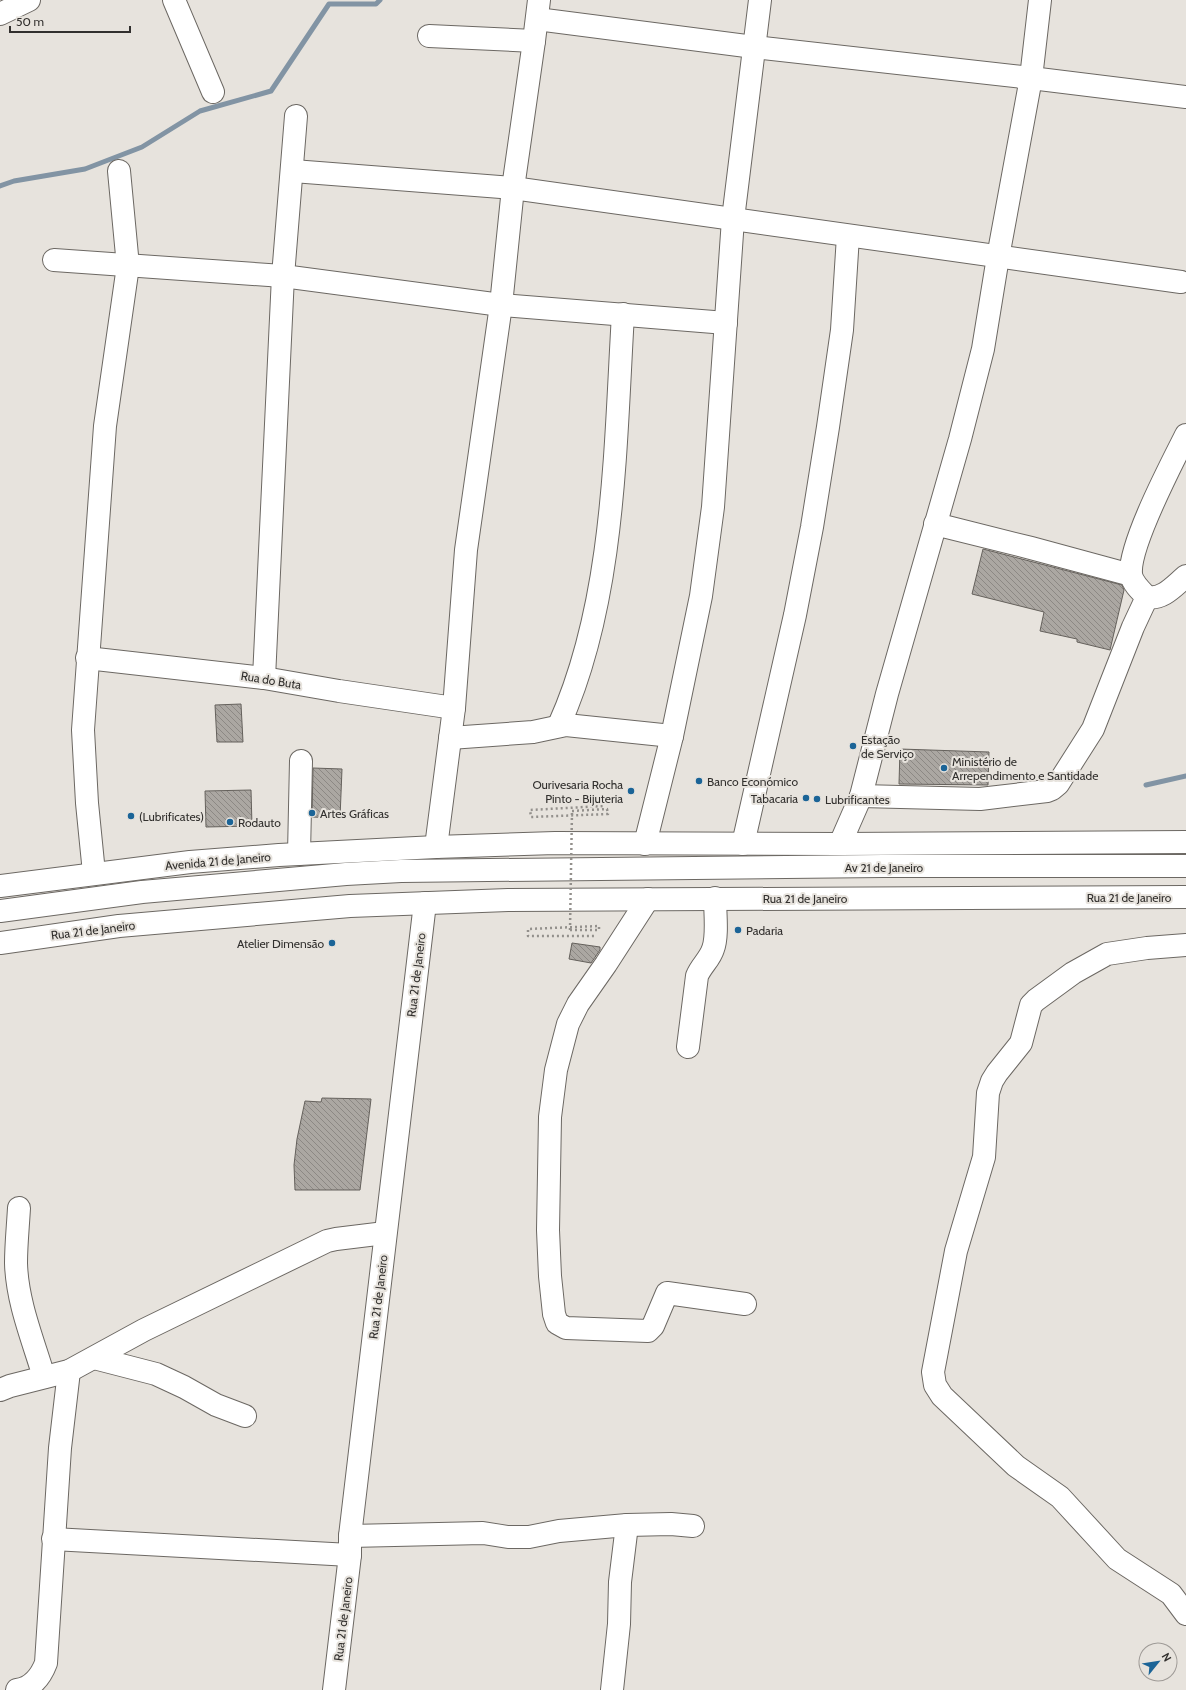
<svg xmlns="http://www.w3.org/2000/svg" width="1186" height="1690" viewBox="0 0 1186 1690" font-family="Cabin,sans-serif">
  <style>
    .lines { fill: none; stroke-linecap: round; stroke-linejoin: round }
    .stream { stroke: #8294a4; stroke-width: 5 }
    .building { fill: url(#building-back-hatch); stroke: #65615c }
    .minor-casing { stroke: #6c6863; stroke-width: 24 }
    .major-casing { stroke: #6c6863; stroke-width: 24 }
    .path { stroke: #93908c; stroke-width: 2.5; stroke-dasharray: 2 3; stroke-linecap: butt }
    .minor { stroke: #fff; stroke-width: 22 }
    .major { stroke: #fff; stroke-width: 22 }
    .path-bridge { stroke: #93908c; stroke-width: 2.5; stroke-dasharray: 2 3; stroke-linecap: butt }
    .poi-dot { fill: #1b6497; stroke: #e7e3dd; stroke-width: 1.5 }
    .labels { text-anchor: middle; dominant-baseline: central; stroke-width: 4; stroke-linejoin: round; paint-order: stroke }
    .street-label { font-size: 12px; fill: #32302e; stroke: #e7e3dd }
    .poi-label { font-size: 12px; fill: #32302e; stroke: #e7e3dd; text-anchor: start }
  </style>
  <defs>
    <pattern id="building-back-hatch" width="6" height="6" patternUnits="userSpaceOnUse"><rect width="6" height="6" fill="#aba7a2"/><path d="M-1 5l2 2M0 0l6 6M5-1l2 2" fill="none" stroke="#8c8884"/></pattern>
  </defs>
  <rect width="100%" height="100%" fill="#e7e3dd"/>
  <g class="lines">
    <g class="stream">
      <polyline points="0,186 14,181 85,169 142,147 200,111 271,91 329,4 376,4 380,0"/>
      <polyline points="1146,785 1186,776"/>
    </g>
  </g>
  <g class="building">
    <polygon points="983,549 1122,585 1124,590 1110,650 1077,642 1077,639 1040,631 1044,612 972,594"/>
    <polygon points="241,704 243,742 217,742 215,705"/>
    <polygon points="900,749 989,752 988,785 899,784"/>
    <polygon points="313,768 342,769 340,818 312,817"/>
    <polygon points="251,790 252,826 206,827 205,791"/>
    <polygon points="572,943 600,947 600,950 591,963 569,959"/>
    <polygon points="322,1098 371,1099 360,1190 295,1190 294,1165 297,1139 305,1101 321,1102"/>
  </g>
  <g class="lines">
    <defs>
      <g id="minor">
        <polyline points="174,0 213,92"/>
        <polyline points="0,14 29,0"/>
        <polyline points="537,19 754,47 1031,78 1186,97"/>
        <polyline points="429,36 534,41"/>
        <polyline points="293,171 513,188 1181,282"/>
        <polyline points="54,260 283,276 501,305 726,323"/>
        <polyline points="935,524 1031,548 1131,575"/>
        <path d="M1147,597C1163,600 1174,586 1186,576"/>
        <polyline points="87,658 264,678 339,691 454,708"/>
        <polyline points="264,678 283,276 296,116"/>
        <path d="M559,725C615,601 615,448 623,314"/>
        <polyline points="450,738 533,732 566,725 672,736"/>
        <path d="M861,796L980,799L1047,791L1052,789L1058,784L1093,729L1133,627L1147,597C1141,591 1133,584 1131,575C1128,546 1172,463 1186,435"/>
        <polyline points="645,844 672,736 701,596 713,507 733,219 760,0"/>
        <polyline points="743,844 795,615 812,527 828,427 842,330 848,236"/>
        <polyline points="840,844 861,796 887,694 960,439 983,349 998,257 1031,78 1040,0"/>
        <polyline points="436,847 454,708 466,550 501,305 513,188 534,41 539,0"/>
        <polyline points="299,854 301,761"/>
        <polyline points="94,873 87,803 83,730 105,426 128,266 119,171"/>
        <polyline points="648,899 606,964 578,1004 568,1024 556,1070 550,1117 548,1230 550,1276 554,1314 557,1323 566,1328 648,1331 653,1326 667,1293 745,1304"/>
        <polyline points="0,943 119,926 350,906 508,900 1186,897"/>
        <polyline points="1186,945 1147,948 1107,954 1073,973 1036,1000 1031,1005 1021,1043 997,1073 992,1081 988,1093 984,1157 956,1251 933,1372 935,1385 942,1396 1016,1466 1060,1497 1117,1559 1171,1594 1186,1614"/>
        <path d="M688,1047L697,976C701,966 710,959 713,949C718,936 715,913 715,898"/>
        <path d="M19,1208C18,1226 16,1245 16,1263C17,1302 33,1340 44,1377"/>
        <polyline points="94,1358 156,1374 184,1387 216,1405 245,1416"/>
        <polyline points="0,1390 10,1386 69,1371 144,1330 327,1241 336,1239 385,1233"/>
        <polyline points="350,1536 483,1533 508,1537 529,1537 559,1531 627,1525 671,1524 693,1526"/>
        <polyline points="53,1539 350,1555"/>
        <path d="M17,1690C32,1688 41,1676 46,1663L60,1448L69,1371"/>
        <polyline points="334,1690 350,1555 350,1536 425,903"/>
        <polyline points="612,1690 619,1624 620,1582 627,1525"/>
      </g>
      <g id="major">
        <polyline points="0,886 190,862 279,855 436,847 555,843 840,844 1186,842"/>
        <polyline points="0,911 142,892 346,874 401,871 883,866 1186,866"/>
      </g>
    </defs>
    <use href="#minor" class="minor-casing"/>
    <use href="#major" class="major-casing"/>
    <g class="path">
      <polyline points="572,811 607,809 608,814 531,817 530,810 603,806"/>
      <polyline points="570,930 599,930 599,926 528,929 528,936 596,936"/>
    </g>
    <use href="#minor" class="minor"/>
    <use href="#major" class="major"/>
    <polyline class="path-bridge" points="570,930 572,811"/>
  </g>
  <g class="poi-dot">
    <circle cx="853" cy="746" r="4"/>
    <circle cx="944" cy="768" r="4"/>
    <circle cx="699" cy="781" r="4"/>
    <circle cx="631" cy="791" r="4"/>
    <circle cx="806" cy="798" r="4"/>
    <circle cx="817" cy="799" r="4"/>
    <circle cx="312" cy="813" r="4"/>
    <circle cx="131" cy="816" r="4"/>
    <circle cx="230" cy="822" r="4"/>
    <circle cx="738" cy="930" r="4"/>
    <circle cx="332" cy="943" r="4"/>
  </g>
  <g class="labels">
    <g class="street-label">
      <text transform="translate(271 680) rotate(9)">Rua do Buta</text>
      <text transform="translate(218 861) rotate(-5)">Avenida 21 de Janeiro</text>
      <text x="884" y="867">Av 21 de Janeiro</text>
      <text x="1129" y="897">Rua 21 de Janeiro</text>
      <text x="805" y="898">Rua 21 de Janeiro</text>
      <text transform="translate(93 930) rotate(-7)">Rua 21 de Janeiro</text>
      <text transform="translate(416 975) rotate(-83)">Rua 21 de Janeiro</text>
      <text transform="translate(378 1297) rotate(-83)">Rua 21 de Janeiro</text>
      <text transform="translate(343 1619) rotate(-83)">Rua 21 de Janeiro</text>
    </g>
    <g class="poi-label">
      <text x="861" y="739">Estação<tspan x="861" dy="14">de Serviço</tspan></text>
      <text x="952" y="761">Ministério de<tspan x="952" dy="14">Arrependimento e Santidade</tspan></text>
      <text x="707" y="781">Banco Económico</text>
      <text x="623" y="784" text-anchor="end">Ourivesaria Rocha<tspan x="623" dy="14">Pinto - Bijuteria</tspan></text>
      <text x="798" y="798" text-anchor="end">Tabacaria</text>
      <text x="825" y="799">Lubrificantes</text>
      <text x="320" y="813">Artes Gráficas</text>
      <text x="139" y="816">(Lubrificates)</text>
      <text x="238" y="822">Rodauto</text>
      <text x="746" y="930">Padaria</text>
      <text x="324" y="943" text-anchor="end">Atelier Dimensão</text>
    </g>
  </g>
  <g transform="translate(1158 1662) rotate(60)"><circle r="19" fill="#e7e3dd" stroke="#9f9b97"/>
  <path d="M0-3L7 15L0 10L-7 15Z" fill="#1b6497"/>
  <text y="-6" font-size="11" font-weight="bold" text-anchor="middle" fill="#32302e">N</text>
  </g>
  <path d="M10 26v6h120v-6" fill="none" stroke="#32302e" stroke-width="2"/>
  <text x="16" y="26" font-size="12" fill="#32302e" stroke="#e7e3dd" stroke-width="3" paint-order="stroke">50 m</text>
</svg>
